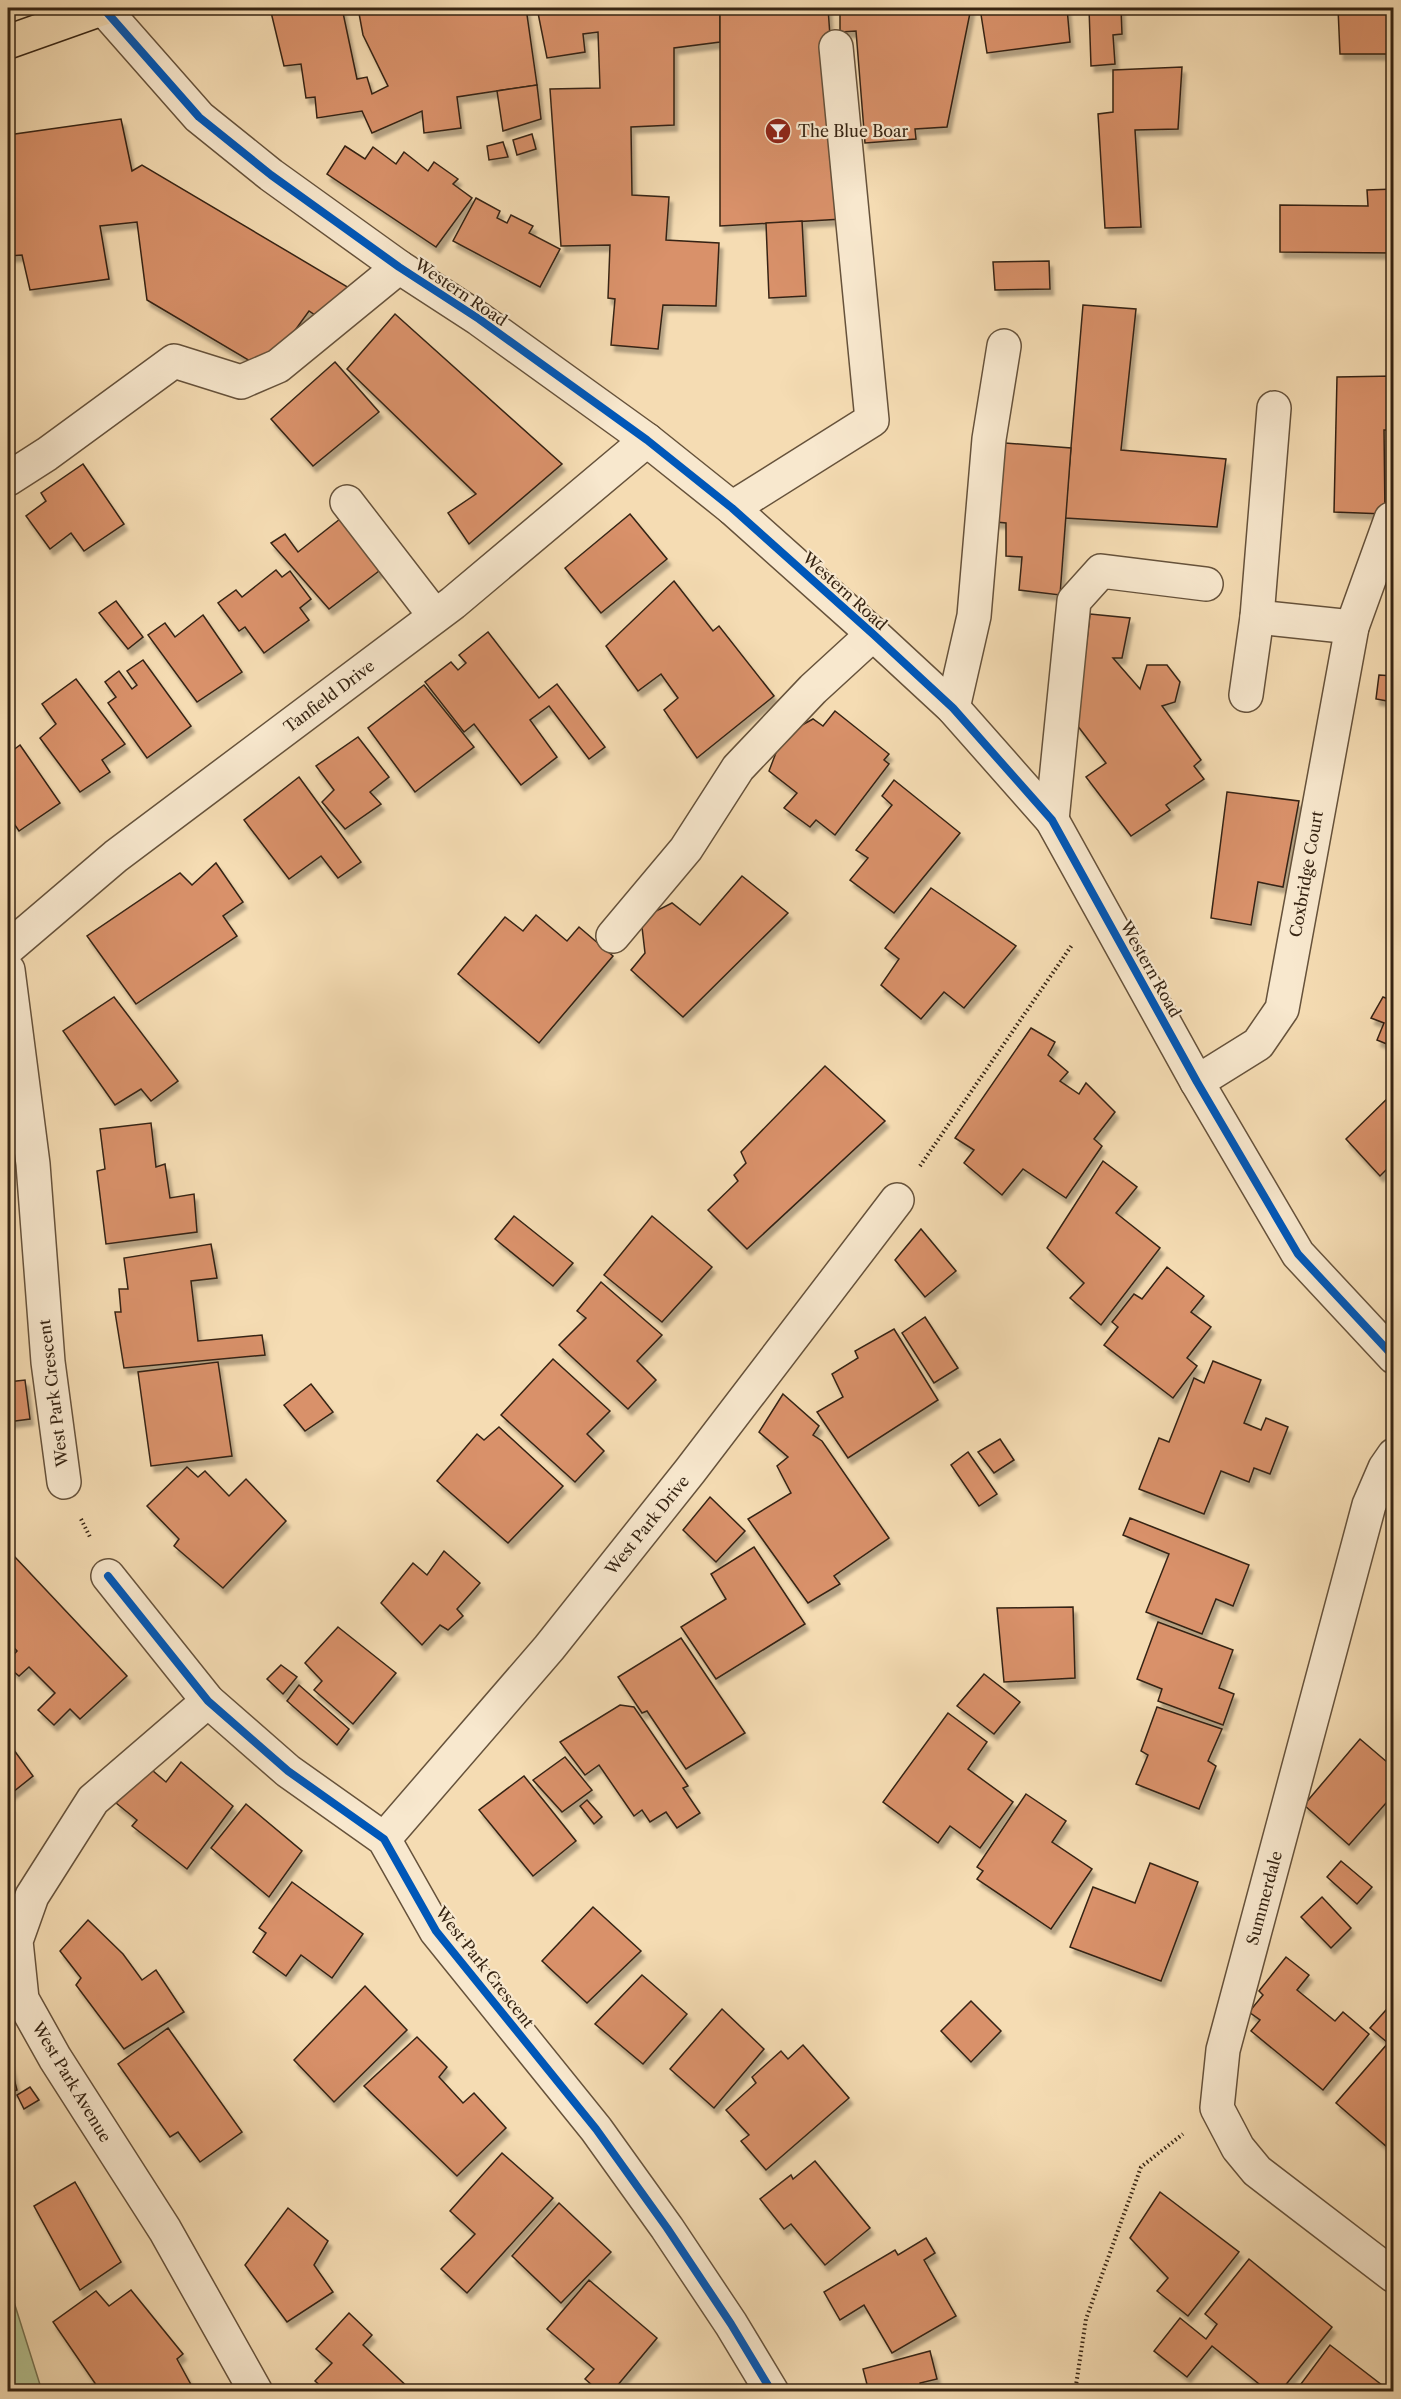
<svg xmlns="http://www.w3.org/2000/svg" width="1401" height="2399" viewBox="0 0 1401 2399" font-family="'Libre Caslon Text',serif">
  <style>
    .green { fill: #b5c291; stroke: #767352; stroke-width: 1.5 }
    .building { fill: #d9916a; stroke: #362413; stroke-width: 1.5; filter: url(#shadow) }
    .lines { fill: none; stroke-linecap: round; stroke-linejoin: round }
    .minor-casing { stroke: #66523b; stroke-width: 36 }
    .major-casing { stroke: #362413; stroke-width: 36 }
    .path { stroke: #362413; stroke-width: 4; stroke-dasharray: 1.5 3; stroke-linecap: butt }
    .minor { stroke: #f8e8ce; stroke-width: 33 }
    .major { stroke: #f5dcb3; stroke-width: 33 }
    .cycleway-casing { stroke: #f8e8ce; stroke-width: 11 }
    .cycleway { stroke: #0057b8; stroke-width: 8 }
    .labels { text-anchor: middle; dominant-baseline: central; stroke-width: 4.5; stroke-linejoin: round; paint-order: stroke }
    .poi-label { font-size: 16px; fill: #362413; stroke: #f8e8ce; text-anchor: start }
    .street-label { font-size: 16px; fill: #362413; stroke: #f8e8ce }
  </style>
  <defs>
    <filter id="shadow"><feDropShadow dx="3.5" dy="6" stdDeviation="1.5" flood-color="#0004"/></filter>
  </defs>
  <rect width="100%" height="100%" fill="#f5dcb3"/>
  <filter id="stains"><feTurbulence type="fractalNoise" baseFrequency=".00333" numOctaves="4"/><feColorMatrix values="0 0 0 0 .2 0 0 0 0 .09 0 0 0 0 .02 0 0 0 .5 -.17"/></filter>
  <radialGradient id="worn" r=".72"><stop offset=".6" stop-color="#630" stop-opacity="0"/><stop offset="1" stop-color="#630" stop-opacity=".3"/></radialGradient>
  <polygon class="green" points="8,2283 42,2391 8,2391"/>
  <g class="building">
    <polygon points="270,8 342,8 357,79 367,77 372,94 388,86 363,35 358,8 526,8 537,85 457,97 461,128 424,133 422,111 372,133 362,111 317,118 315,97 306,98 301,64 284,66"/>
    <polygon points="537,8 720,8 720,42 674,48 674,125 631,127 632,195 669,197 666,240 719,243 716,306 663,305 658,349 611,345 615,299 608,298 610,245 561,246 550,89 600,88 598,32 583,34 585,52 547,58"/>
    <polygon points="720,8 828,8 843,219 720,226"/>
    <polygon points="840,8 971,8 947,127 915,129 916,139 865,143 856,31 840,32"/>
    <polygon points="980,8 1067,8 1070,42 987,53"/>
    <polygon points="1089,8 1121,8 1122,34 1113,35 1115,64 1091,66"/>
    <polygon points="1338,8 1394,8 1394,54 1340,54"/>
    <polygon points="1182,67 1178,129 1135,130 1141,227 1105,228 1098,114 1113,112 1113,70"/>
    <polygon points="537,85 541,119 503,131 497,91"/>
    <polygon points="121,119 132,171 142,165 356,292 321,319 309,311 280,351 255,364 147,300 137,222 100,226 109,279 30,290 22,255 8,256 8,135"/>
    <polygon points="532,134 536,149 517,155 513,140"/>
    <polygon points="503,142 508,157 489,160 487,146"/>
    <polygon points="345,146 365,159 373,147 396,164 404,152 428,171 434,162 458,179 453,184 472,198 436,247 327,174"/>
    <polygon points="1394,189 1394,253 1280,252 1280,205 1368,206 1367,190"/>
    <polygon points="476,198 500,211 497,218 507,223 511,215 533,226 529,233 560,249 540,287 453,241"/>
    <polygon points="802,221 806,296 769,298 766,223"/>
    <polygon points="1049,261 1050,289 995,290 993,262"/>
    <polygon points="1083,305 1136,309 1121,450 1226,459 1217,527 1065,518"/>
    <polygon points="395,314 562,464 469,544 448,513 476,494 347,369"/>
    <polygon points="335,362 379,412 313,466 271,419"/>
    <polygon points="1394,376 1394,430 1384,430 1385,514 1334,512 1337,377"/>
    <polygon points="992,442 1071,448 1060,595 1019,590 1022,557 1006,556 1006,523 985,521"/>
    <polygon points="83,464 124,524 84,551 71,533 50,549 26,516 46,501 41,493"/>
    <polygon points="630,514 667,559 601,613 565,568"/>
    <polygon points="340,519 383,568 329,609 271,543 285,534 298,552"/>
    <polygon points="276,570 282,577 290,571 311,599 300,608 309,620 264,653 245,627 239,631 218,603 236,590 242,597"/>
    <polygon points="674,581 713,631 719,626 774,696 697,758 664,710 678,698 661,674 638,691 606,646"/>
    <polygon points="116,601 143,637 128,649 99,613"/>
    <polygon points="1394,612 1394,671 1389,670"/>
    <polygon points="1090,614 1130,618 1122,658 1113,658 1140,689 1147,665 1167,665 1180,682 1175,702 1162,706 1201,760 1194,766 1204,779 1166,805 1170,810 1131,836 1086,777 1106,763 1077,725"/>
    <polygon points="203,615 242,672 197,702 148,635 165,623 175,637"/>
    <polygon points="488,632 539,698 557,684 605,747 589,759 549,706 530,720 557,757 521,785 474,724 464,732 425,682 451,662 458,670 466,663 459,655"/>
    <polygon points="143,660 191,726 147,758 108,703 116,697 105,682 119,671 132,689 137,685 127,671"/>
    <polygon points="1379,675 1394,676 1393,702 1376,699"/>
    <polygon points="76,679 125,744 102,760 110,772 80,792 40,738 56,724 42,704"/>
    <polygon points="424,685 474,747 415,792 368,728"/>
    <polygon points="835,711 889,754 884,760 889,764 835,835 816,820 810,827 784,808 797,793 769,771 777,750 791,731 813,719 823,726"/>
    <polygon points="358,737 389,777 370,792 381,804 345,829 322,802 334,790 316,766"/>
    <polygon points="20,745 60,803 19,831 8,815 8,754"/>
    <polygon points="299,777 361,862 338,878 321,856 289,879 244,820"/>
    <polygon points="894,780 960,833 894,913 850,880 868,858 856,850 892,805 882,796"/>
    <polygon points="1227,792 1299,801 1283,887 1258,882 1251,925 1211,918"/>
    <polygon points="216,863 243,902 223,916 237,936 136,1004 87,936 180,873 192,885"/>
    <polygon points="742,876 788,913 683,1017 631,970 645,953 642,927 656,911 672,903 700,925"/>
    <polygon points="931,888 1016,946 964,1008 944,992 921,1019 881,985 899,959 885,948"/>
    <polygon points="536,915 567,941 579,927 613,956 539,1043 458,974 505,917 523,931"/>
    <polygon points="114,997 178,1081 151,1101 141,1089 115,1105 63,1031"/>
    <polygon points="1383,997 1394,1001 1394,1047 1377,1040 1384,1023 1371,1018"/>
    <polygon points="1031,1028 1055,1042 1048,1055 1068,1072 1060,1081 1079,1094 1086,1083 1115,1112 1094,1139 1102,1146 1066,1198 1023,1169 1002,1195 964,1163 974,1150 955,1138"/>
    <polygon points="825,1066 885,1121 747,1249 708,1210 738,1181 734,1175 746,1163 741,1152"/>
    <polygon points="1394,1092 1394,1162 1380,1176 1346,1139"/>
    <polygon points="151,1123 156,1167 165,1164 170,1198 194,1194 197,1232 106,1244 97,1171 105,1169 100,1129"/>
    <polygon points="1103,1161 1137,1187 1116,1213 1160,1248 1101,1325 1070,1298 1084,1283 1047,1248"/>
    <polygon points="514,1216 573,1263 553,1286 495,1239"/>
    <polygon points="652,1216 712,1267 662,1322 604,1275"/>
    <polygon points="921,1229 956,1271 925,1297 895,1260"/>
    <polygon points="211,1244 217,1278 191,1281 198,1341 262,1335 265,1355 124,1368 115,1312 121,1312 119,1289 128,1289 124,1258"/>
    <polygon points="1167,1267 1204,1296 1191,1312 1211,1327 1187,1358 1197,1366 1173,1398 1104,1345 1118,1327 1112,1322 1134,1294 1142,1299"/>
    <polygon points="601,1282 662,1335 637,1361 656,1380 628,1409 559,1345 586,1318 577,1311"/>
    <polygon points="925,1317 958,1368 934,1383 902,1333"/>
    <polygon points="894,1329 938,1400 848,1458 817,1412 843,1397 832,1374 858,1358 855,1351"/>
    <polygon points="553,1359 610,1411 587,1434 604,1451 575,1482 501,1415"/>
    <polygon points="1213,1361 1261,1380 1244,1423 1261,1430 1266,1418 1288,1427 1270,1474 1254,1468 1249,1482 1221,1471 1204,1514 1139,1489 1159,1438 1169,1442 1194,1378 1204,1383"/>
    <polygon points="218,1362 232,1456 151,1466 138,1372"/>
    <polygon points="25,1380 30,1419 8,1422 8,1382"/>
    <polygon points="311,1384 333,1412 305,1431 284,1405"/>
    <polygon points="783,1394 819,1426 813,1435 822,1441 889,1538 834,1576 840,1584 808,1603 748,1519 791,1493 777,1466 788,1457 759,1432"/>
    <polygon points="499,1427 563,1486 508,1543 437,1481 477,1434 484,1440"/>
    <polygon points="1000,1439 1014,1460 994,1473 978,1452"/>
    <polygon points="968,1452 997,1494 979,1506 951,1465"/>
    <polygon points="187,1467 198,1477 205,1471 229,1496 246,1479 286,1521 223,1588 174,1546 179,1539 147,1506"/>
    <polygon points="710,1497 745,1531 716,1562 683,1530"/>
    <polygon points="1130,1518 1249,1565 1233,1606 1216,1599 1202,1634 1146,1612 1169,1554 1123,1535"/>
    <polygon points="754,1547 805,1624 716,1679 681,1627 726,1599 711,1574"/>
    <polygon points="444,1551 480,1583 457,1609 463,1616 448,1630 440,1625 422,1645 381,1603 413,1563 427,1575"/>
    <polygon points="14,1556 127,1676 80,1719 70,1709 54,1725 38,1710 55,1693 29,1667 19,1676 8,1667 8,1661 17,1651 8,1641 8,1563"/>
    <polygon points="1073,1607 1075,1678 1004,1682 997,1608"/>
    <polygon points="1158,1622 1233,1650 1219,1688 1234,1694 1223,1725 1158,1701 1162,1689 1137,1679"/>
    <polygon points="338,1627 396,1673 353,1724 314,1690 322,1681 305,1663"/>
    <polygon points="681,1638 745,1733 686,1769 647,1711 642,1713 618,1677"/>
    <polygon points="281,1665 297,1677 283,1694 267,1679"/>
    <polygon points="984,1674 1020,1702 994,1734 957,1706"/>
    <polygon points="299,1685 349,1729 337,1745 287,1701"/>
    <polygon points="620,1705 634,1707 688,1786 683,1788 700,1813 677,1828 666,1812 650,1822 642,1810 634,1816 599,1765 585,1775 560,1742"/>
    <polygon points="1157,1707 1222,1729 1208,1761 1216,1766 1199,1809 1136,1784 1148,1755 1141,1751"/>
    <polygon points="948,1713 987,1742 968,1769 1013,1802 980,1848 950,1826 938,1843 883,1802"/>
    <polygon points="1360,1739 1394,1768 1394,1794 1349,1845 1304,1805"/>
    <polygon points="8,1742 33,1776 8,1796"/>
    <polygon points="565,1757 592,1790 562,1812 533,1780"/>
    <polygon points="181,1762 233,1806 187,1869 132,1826 137,1820 116,1803 146,1765 166,1782"/>
    <polygon points="524,1776 576,1841 533,1876 479,1810"/>
    <polygon points="1026,1794 1066,1821 1052,1842 1092,1869 1051,1929 977,1879 983,1871 977,1867"/>
    <polygon points="587,1800 602,1817 594,1824 580,1806"/>
    <polygon points="246,1804 302,1851 269,1897 211,1848"/>
    <polygon points="1341,1861 1372,1887 1357,1904 1327,1877"/>
    <polygon points="1150,1863 1198,1882 1161,1981 1070,1947 1093,1887 1135,1903"/>
    <polygon points="292,1882 363,1934 332,1978 301,1955 286,1976 253,1952 266,1933 259,1928"/>
    <polygon points="1322,1897 1351,1928 1331,1948 1301,1917"/>
    <polygon points="593,1907 641,1951 587,2003 542,1961"/>
    <polygon points="88,1920 123,1954 142,1980 156,1970 184,2012 124,2049 76,1985 81,1978 60,1951"/>
    <polygon points="1286,1957 1309,1975 1297,1990 1335,2021 1343,2012 1369,2034 1323,2090 1251,2031 1260,2020 1249,2012 1263,1995 1259,1991"/>
    <polygon points="642,1975 687,2014 643,2064 595,2024"/>
    <polygon points="365,1986 407,2030 334,2102 294,2060"/>
    <polygon points="971,2001 1001,2031 971,2062 941,2031"/>
    <polygon points="1394,2001 1394,2153 1336,2103 1388,2043 1370,2028"/>
    <polygon points="722,2009 764,2049 714,2108 670,2069"/>
    <polygon points="168,2028 242,2132 200,2162 178,2132 170,2137 118,2064"/>
    <polygon points="417,2037 447,2067 439,2077 463,2103 474,2093 506,2128 457,2176 364,2086"/>
    <polygon points="803,2045 849,2098 766,2170 741,2141 749,2135 726,2110 756,2083 752,2077 781,2051 788,2059"/>
    <polygon points="8,2056 17,2090 8,2093"/>
    <polygon points="30,2087 39,2100 24,2109 17,2095"/>
    <polygon points="502,2153 553,2198 467,2293 441,2269 475,2234 450,2211"/>
    <polygon points="815,2161 870,2228 825,2265 791,2224 784,2229 760,2199 791,2175 793,2179"/>
    <polygon points="75,2182 121,2262 80,2290 34,2206"/>
    <polygon points="1160,2192 1239,2252 1188,2316 1157,2291 1168,2278 1130,2238"/>
    <polygon points="559,2203 611,2252 561,2303 512,2256"/>
    <polygon points="288,2208 328,2241 314,2265 333,2292 287,2322 245,2265"/>
    <polygon points="926,2238 935,2253 924,2260 956,2316 892,2353 864,2305 840,2320 824,2292 895,2250 898,2255"/>
    <polygon points="1249,2259 1332,2327 1280,2392 1269,2392 1212,2346 1187,2377 1154,2351 1180,2318 1206,2339 1217,2324 1205,2314"/>
    <polygon points="589,2280 657,2338 612,2392 600,2392 585,2379 594,2369 547,2329"/>
    <polygon points="131,2290 183,2354 177,2359 195,2392 101,2392 53,2322 96,2291 109,2306"/>
    <polygon points="349,2313 372,2335 363,2345 413,2392 327,2392 315,2381 332,2363 316,2349"/>
    <polygon points="1330,2345 1391,2392 1295,2392"/>
    <polygon points="930,2351 937,2379 920,2383 922,2392 869,2392 863,2369"/>
  </g>
  <g class="lines">
    <defs>
      <g id="minor">
        <polyline points="103,8 199,117 271,175 399,267 479,319 647,440 732,508 873,634 953,708 1052,820 1197,1082 1298,1254 1394,1357"/>
        <polyline points="8,479 47,454 174,361 241,382 278,366 399,267"/>
        <polyline points="347,502 435,616"/>
        <polyline points="732,508 872,420 836,47"/>
        <polyline points="1257,617 1352,627"/>
        <polyline points="1246,695 1257,617 1274,408"/>
        <polyline points="953,708 974,616 989,439 1004,346"/>
        <polyline points="1052,820 1074,601 1101,571 1206,584"/>
        <polyline points="613,936 686,849 738,768 813,689 873,634"/>
        <polyline points="8,948 116,856 453,603 647,440"/>
        <polyline points="8,970 33,1164 48,1362 64,1482"/>
        <polyline points="1197,1082 1258,1044 1282,1009 1352,627 1391,519"/>
        <polyline points="1394,1455 1385,1468 1369,1505 1223,2050 1217,2108 1238,2148 1257,2171 1394,2276"/>
        <polyline points="108,1576 208,1701 288,1771 384,1839 436,1931 596,2129 667,2228 731,2324 772,2392"/>
        <polyline points="208,1701 93,1800 32,1896 16,1941 22,1999 55,2058 165,2230 256,2392"/>
        <polyline points="384,1839 549,1648 690,1471 897,1200"/>
      </g>
      <polyline id="major" points="8,42 104,8"/>
    </defs>
    <use href="#minor" class="minor-casing"/>
    <use href="#major" class="major-casing"/>
    <g class="path">
      <polyline points="920,1166 1072,945"/>
      <polyline points="81,1519 91,1539"/>
      <polyline points="1075,2392 1086,2319 1141,2167 1183,2134"/>
    </g>
    <use href="#minor" class="minor"/>
    <use href="#major" class="major"/>
    <defs>
      <g id="cycleway">
        <polyline points="103,8 199,117 271,175 399,267 479,319 647,440 732,508 873,634 953,708 1052,820 1197,1082 1298,1254 1394,1357"/>
        <polyline points="108,1576 208,1701 288,1771 384,1839 436,1931 596,2129 667,2228 731,2324 772,2392"/>
      </g>
    </defs>
    <use href="#cycleway" class="cycleway-casing"/>
    <use href="#cycleway" class="cycleway"/>
  </g>
  <defs>
    <symbol id="bar-disc" viewBox="-11 -11 22 22"><circle r="9.5" fill="#8f2418" stroke="#f8e8ce"/><path d="M-6-5H6L.8 .8V4.5H3.5V6h-7V4.5H-.8V.8Z" fill="#fff"/></symbol>
  </defs>
  <g fill-rule="evenodd">
    <use href="#bar-disc" x="763" y="116" width="30" height="30"/>
  </g>
  <g class="labels">
    <g class="poi-label">
      <text x="798" y="131">The Blue Boar</text>
    </g>
    <g class="street-label">
      <text transform="translate(461 292) rotate(34)">Western Road</text>
      <text transform="translate(845 591) rotate(42)">Western Road</text>
      <text transform="translate(329 696) rotate(-37)">Tanfield Drive</text>
      <text transform="translate(1306 874) rotate(-80)">Coxbridge Court</text>
      <text transform="translate(1151 969) rotate(61)">Western Road</text>
      <text transform="translate(53 1393) rotate(-97)">West Park Crescent</text>
      <text transform="translate(647 1525) rotate(-51)">West Park Drive</text>
      <text transform="translate(1264 1898) rotate(-75)">Summerdale</text>
      <text transform="translate(485 1967) rotate(52)">West Park Crescent</text>
      <text transform="translate(72 2082) rotate(59)">West Park Avenue</text>
    </g>
  </g>
  <rect width="1401" height="2399" fill="none" stroke="#f5dcb3" stroke-width="30"/>
  <rect x="9" y="9" width="1383" height="2381" fill="none" stroke="#362413" stroke-width="3"/>
  <rect x="15" y="15" width="1371" height="2369" fill="none" stroke="#362413" stroke-width="1.5"/>
  <rect width="100%" height="100%" filter="url(#stains)"/>
  <rect width="100%" height="100%" fill="url(#worn)"/>
</svg>
